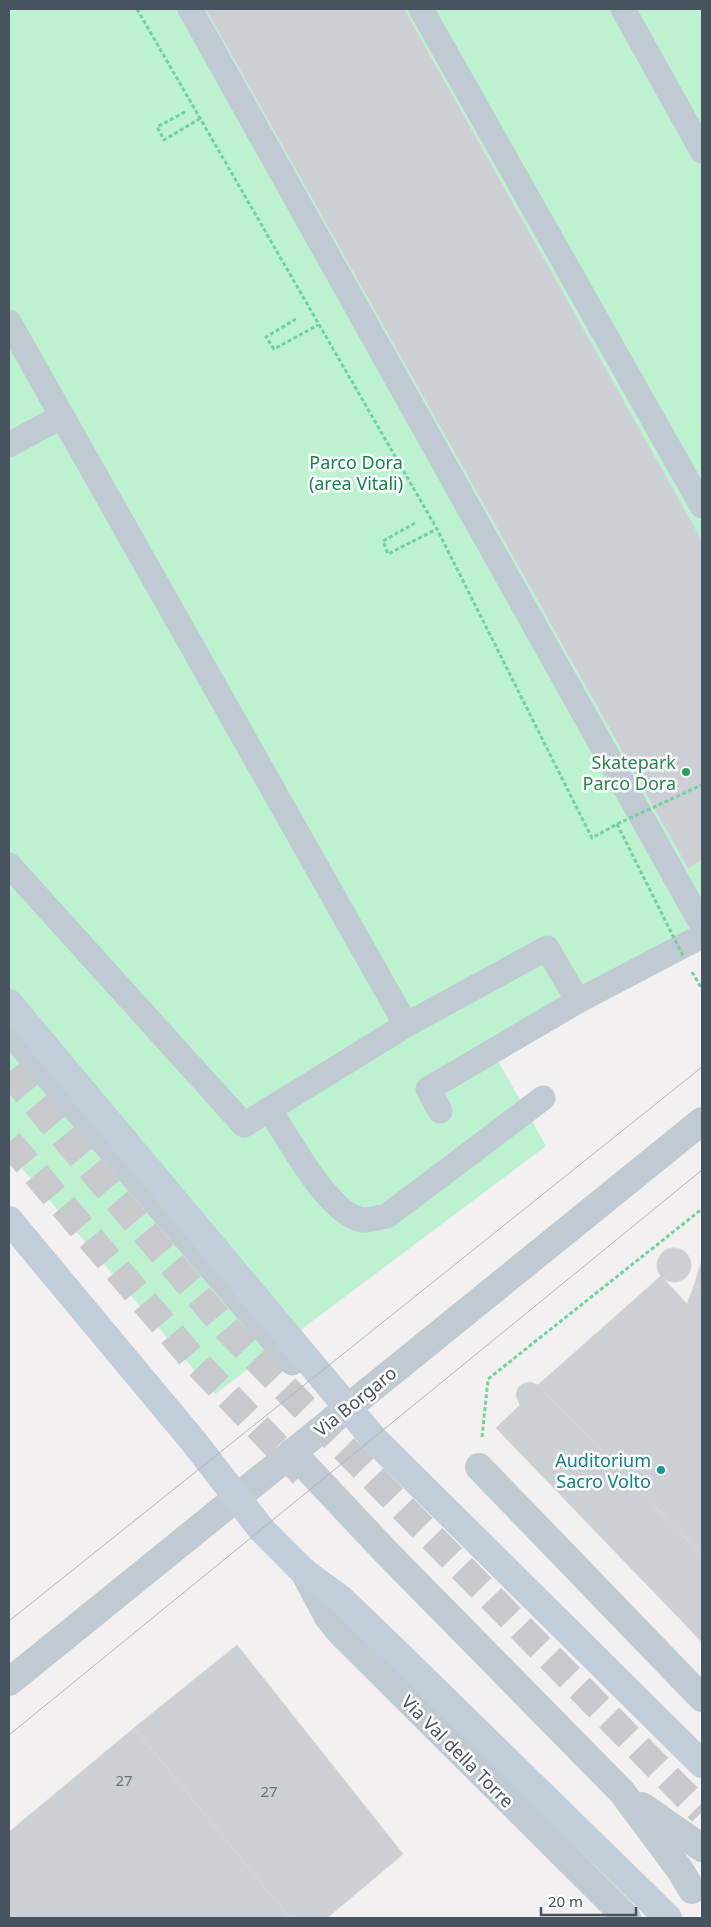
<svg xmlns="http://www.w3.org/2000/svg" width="711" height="1927" viewBox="0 0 711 1927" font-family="'Noto Sans',sans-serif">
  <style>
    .green { fill: #bcf2d0 }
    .building { fill: #cccfd4; stroke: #d3d6db }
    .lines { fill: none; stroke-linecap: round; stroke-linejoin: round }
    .secondary-tunnel { stroke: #c7c9cc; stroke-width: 28; stroke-dasharray: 28 14; stroke-linecap: butt }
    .path { stroke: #72d1a1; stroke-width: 3; stroke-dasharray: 4 2.5; stroke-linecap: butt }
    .pedestrian { stroke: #c0cad2; stroke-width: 25 }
    .minor { stroke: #c0cad2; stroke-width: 28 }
    .tertiary { stroke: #c0cad2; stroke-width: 28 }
    .secondary { stroke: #c1cdd9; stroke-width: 28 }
    .tram { stroke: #b1b5ba; stroke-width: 1 }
    .path-bridge { stroke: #72d1a1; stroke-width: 3; stroke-dasharray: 4 2.5; stroke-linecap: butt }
    .leisure-dot { fill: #2e9e5b; stroke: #fff; stroke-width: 2 }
    .culture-dot { fill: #0f9aa8; stroke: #fff; stroke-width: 2 }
    .labels { text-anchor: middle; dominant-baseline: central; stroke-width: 5; stroke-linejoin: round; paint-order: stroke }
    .number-label { font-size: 15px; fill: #68727c }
    .park-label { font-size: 18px; fill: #128449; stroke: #fff }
    .leisure-label { font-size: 18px; fill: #27864d; stroke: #fff; text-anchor: end }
    .street-label { font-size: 18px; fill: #47535e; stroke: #fff }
    .culture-label { font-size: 18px; fill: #0d838f; stroke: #fff; text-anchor: end }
  </style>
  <rect width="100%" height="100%" fill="#f2f0f0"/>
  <polygon class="green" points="9,9 702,9 702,936 497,1059 546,1146 215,1394 9,1153"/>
  <g class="building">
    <polygon points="206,9 404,9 702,541 702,860 688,868"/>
    <circle cx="674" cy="1265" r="17"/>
    <polygon points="701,1263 702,1263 702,1289 694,1286"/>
    <polygon points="661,1276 687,1304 694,1286 702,1289 702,1555 538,1385"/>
    <polygon points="530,1382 538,1385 702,1555 702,1642 496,1428 520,1405 516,1395 518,1388 523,1384"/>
    <polygon points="237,1645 403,1854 327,1918 290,1918 134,1728"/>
    <polygon points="134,1728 290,1918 9,1918 9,1832"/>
  </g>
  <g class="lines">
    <g class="secondary-tunnel">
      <polyline points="9,1072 227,1329 702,1812"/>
      <polyline points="9,1142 193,1359 303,1474"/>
    </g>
    <g class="path">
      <polyline points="185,112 157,127 164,140 201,118"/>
      <polyline points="296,319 266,337 274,349 318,325"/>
      <polyline points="415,523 383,541 388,554 437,529"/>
      <polyline points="692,972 702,989"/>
      <polyline points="482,1437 488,1379 702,1209"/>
    </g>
    <g class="pedestrian">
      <polyline points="190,9 702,925"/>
      <polyline points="421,9 702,506"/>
      <polyline points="623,9 702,151"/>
      <polyline points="9,322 62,416"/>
      <polyline points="9,445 62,416 406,1025 244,1125 9,865"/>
      <polyline points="406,1025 547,948 578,1001 702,936"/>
      <polyline points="9,1032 292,1363"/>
      <path d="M269,1109C288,1137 329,1216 363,1220C370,1220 380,1217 387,1216L543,1098"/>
      <polyline points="440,1111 428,1089 578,1001"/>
    </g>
    <g class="minor">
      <polyline points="292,1452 386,1552 622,1792 680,1870 692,1890"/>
      <polyline points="479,1467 702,1698"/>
      <polyline points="304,1572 328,1617 340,1632 627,1918"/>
      <polyline points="642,1806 702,1848"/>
    </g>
    <polyline class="tertiary" points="9,1682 702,1121"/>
    <g class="secondary">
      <polyline points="9,1003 374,1439 702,1764"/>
      <polyline points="9,1220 194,1442 262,1530 304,1572 341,1599 395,1651 668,1918"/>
    </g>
    <g class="tram">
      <polyline points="9,1621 702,1067"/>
      <polyline points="9,1735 702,1170"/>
    </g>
    <g class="path-bridge">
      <polyline points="137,9 437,529 592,838 617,824 702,785"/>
      <polyline points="617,824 683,956"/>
    </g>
  </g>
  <circle class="leisure-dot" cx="686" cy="772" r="5"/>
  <circle class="culture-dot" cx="661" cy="1470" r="5"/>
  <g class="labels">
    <g class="number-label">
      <text x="124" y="1780">27</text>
      <text x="269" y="1791">27</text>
    </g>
    <g class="park-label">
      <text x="356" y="462">Parco Dora<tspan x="356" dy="21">(area Vitali)</tspan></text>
    </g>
    <g class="leisure-label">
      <text x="676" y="762">Skatepark<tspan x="676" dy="21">Parco Dora</tspan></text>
    </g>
    <g class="street-label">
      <text transform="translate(355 1401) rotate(-39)">Via Borgaro</text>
      <text transform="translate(458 1751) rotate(45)">Via Val della Torre</text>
    </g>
    <g class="culture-label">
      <text x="651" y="1460">Auditorium<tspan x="651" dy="21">Sacro Volto</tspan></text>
    </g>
  </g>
  <rect width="711" height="1927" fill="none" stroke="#47535e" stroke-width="20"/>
  <path d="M541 1907v8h95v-8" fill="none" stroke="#47535e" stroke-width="2.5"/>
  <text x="548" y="1907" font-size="15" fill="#47535e" stroke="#ffffff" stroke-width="4" paint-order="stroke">20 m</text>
</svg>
